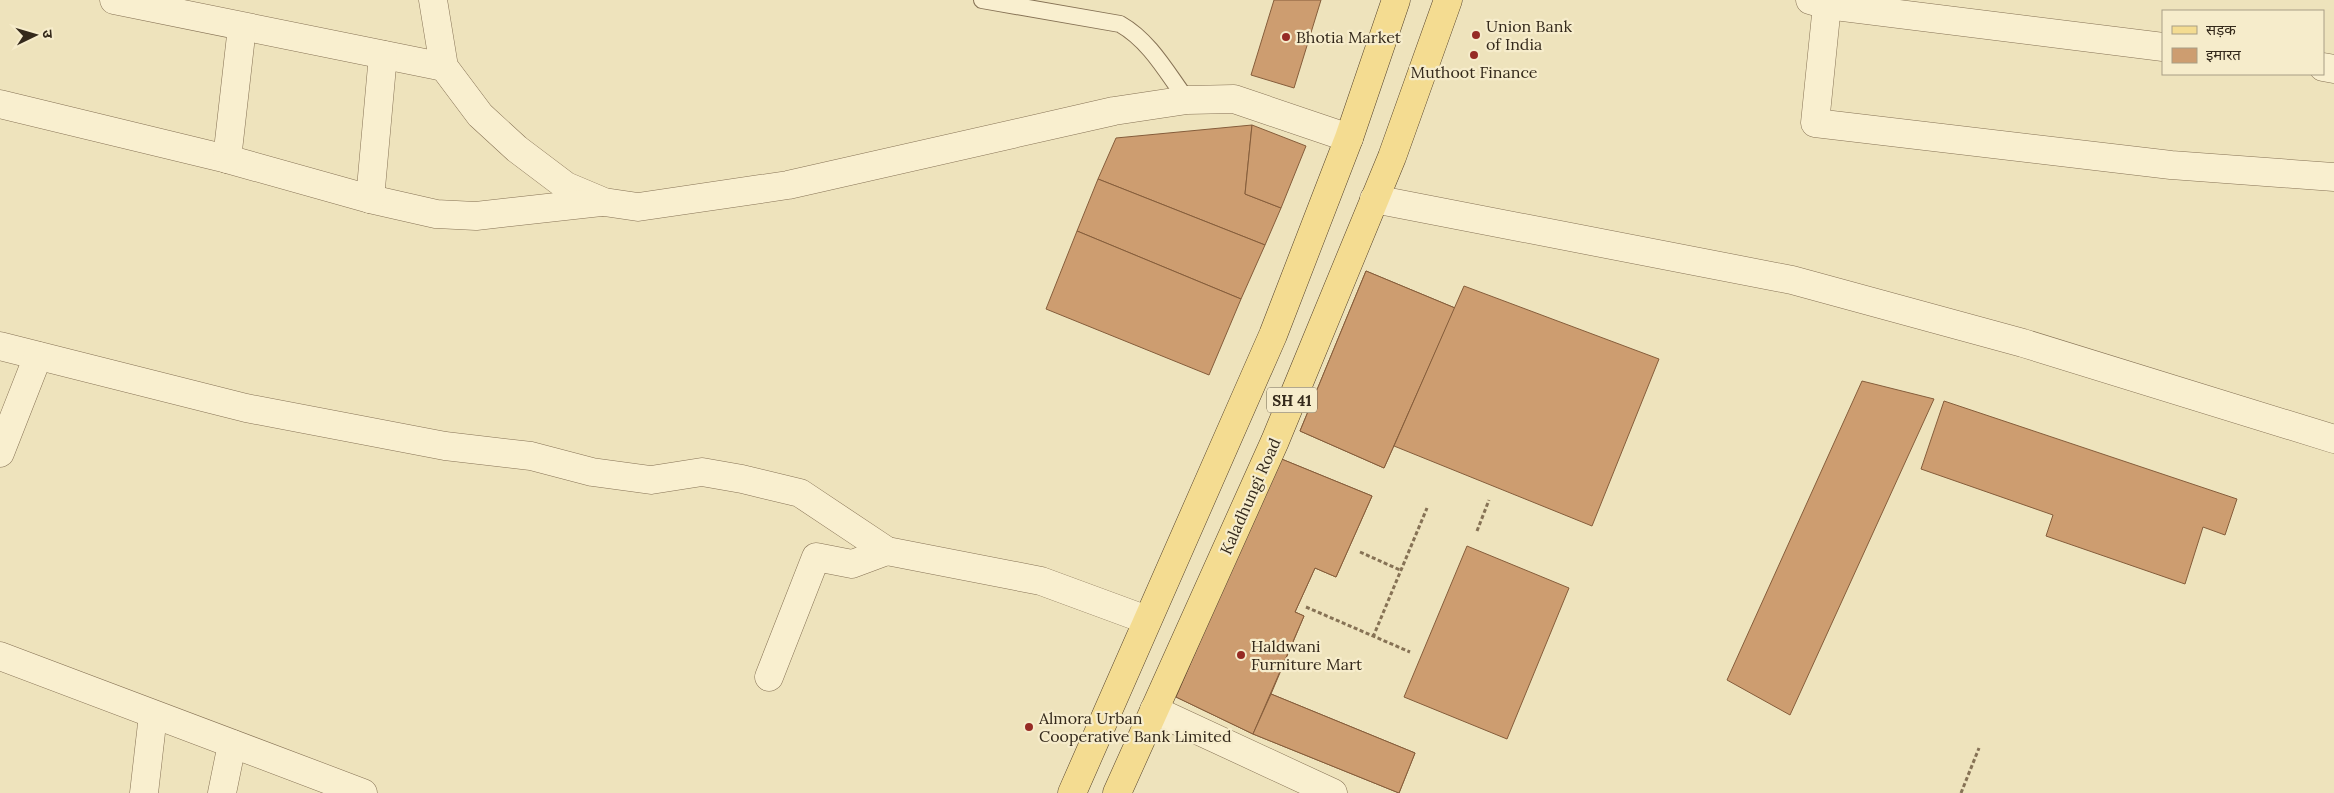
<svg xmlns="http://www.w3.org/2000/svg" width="2334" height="793" viewBox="0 0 2334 793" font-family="Lora,'Noto Sans Devanagari',serif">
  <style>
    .building { fill: #cd9d70; stroke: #855d3b }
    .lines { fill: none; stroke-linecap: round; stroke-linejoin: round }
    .lane-casing { stroke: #867255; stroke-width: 18 }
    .street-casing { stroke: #867255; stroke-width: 29 }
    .primary-casing { stroke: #53402a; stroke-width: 29 }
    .path { stroke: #867255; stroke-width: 3; stroke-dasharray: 4 2.5; stroke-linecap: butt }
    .lane { stroke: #f9efcf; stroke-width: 16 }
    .street { stroke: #f9efcf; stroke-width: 28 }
    .primary { stroke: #f4dc91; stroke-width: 28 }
    .poi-dot { fill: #962b24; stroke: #f6eccb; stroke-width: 2 }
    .labels { text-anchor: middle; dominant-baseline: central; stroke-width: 4.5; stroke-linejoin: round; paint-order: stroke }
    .shield { fill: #f6eccb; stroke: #6e6450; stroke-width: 1 }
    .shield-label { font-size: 15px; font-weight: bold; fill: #34291b }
    .poi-label { font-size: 16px; fill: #34291b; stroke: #f6eccb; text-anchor: start }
    .street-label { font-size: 16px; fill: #34291b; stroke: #f6eccb }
  </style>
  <rect width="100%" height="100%" fill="#eee3bc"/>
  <g class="building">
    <polygon points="1274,0 1321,0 1294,88 1251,75"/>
    <polygon points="1252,125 1245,194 1281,208 1265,245 1098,179 1116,138"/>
    <polygon points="1252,125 1306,146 1281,208 1245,194"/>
    <polygon points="1098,179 1265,245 1241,299 1077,231"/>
    <polygon points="1077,231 1241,299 1209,375 1046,309"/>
    <polygon points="1366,271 1455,308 1384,468 1300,431"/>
    <polygon points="1366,271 1455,308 1384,468 1300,431"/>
    <polygon points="1464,286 1659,359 1592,526 1394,446"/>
    <polygon points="1862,381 1934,399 1790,715 1727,680"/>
    <polygon points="1944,401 2237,499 2225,535 2203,527 2185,584 2046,536 2053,515 1921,469"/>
    <polygon points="1279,458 1372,496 1336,577 1315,568 1295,612 1304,616 1271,694 1415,753 1399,793 1253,734 1176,697"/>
    <polygon points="1279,458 1372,496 1336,577 1315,568 1295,612 1304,616 1253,734 1176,697"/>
    <polygon points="1467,546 1569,588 1507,739 1404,697"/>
    <polygon points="1271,694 1415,753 1399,793 1253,734"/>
  </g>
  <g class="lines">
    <defs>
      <path id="lane" d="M982,0L1120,24C1150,41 1167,73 1187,100"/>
      <g id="street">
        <polyline points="114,0 444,67"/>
        <polyline points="433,0 444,67 480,115 517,149 566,186 604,202 638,207 788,185 1114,111 1187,100 1234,99 1349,138"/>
        <polyline points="1810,0 1827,5 2163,47"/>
        <polyline points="1827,5 1815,123 2171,165 2334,177"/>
        <polyline points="2323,67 2334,69"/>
        <polyline points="0,104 227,159 370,199 436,214 476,216 601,202"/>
        <polyline points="227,159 242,27"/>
        <polyline points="370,199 383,55"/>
        <polyline points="1374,199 1792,280 2023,343 2334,439"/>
        <polyline points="0,346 246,408 445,446 531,456 592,472 651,480 702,472 742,479 800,493 887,551 1041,581 1147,620"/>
        <polyline points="0,453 38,356"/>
        <polyline points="0,656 363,793"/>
        <polyline points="769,677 816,557 852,564 887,551"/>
        <polyline points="1154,710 1333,793"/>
        <polyline points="144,793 153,715"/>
        <polyline points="222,793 232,744"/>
      </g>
      <g id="primary">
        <polyline points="1072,793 1273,335 1349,138 1396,0"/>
        <polyline points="1117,793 1275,441 1392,157 1448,0"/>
      </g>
    </defs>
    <use href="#lane" class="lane-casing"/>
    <use href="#street" class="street-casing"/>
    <use href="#primary" class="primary-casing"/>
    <g class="path">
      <polyline points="1477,531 1489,500"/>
      <polyline points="1360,552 1400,570"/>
      <polyline points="1306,607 1410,652"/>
      <polyline points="1373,637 1427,508"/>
      <polyline points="1961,793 1979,748"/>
    </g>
    <use href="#lane" class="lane"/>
    <use href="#street" class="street"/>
    <use href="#primary" class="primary"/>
  </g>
  <g class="poi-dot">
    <circle cx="1476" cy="35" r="5"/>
    <circle cx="1286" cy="37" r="5"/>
    <circle cx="1474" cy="55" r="5"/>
    <circle cx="1241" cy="655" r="5"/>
    <circle cx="1029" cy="727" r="5"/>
  </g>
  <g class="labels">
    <rect class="shield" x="1267" y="387.5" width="50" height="25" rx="4"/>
    <g class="shield-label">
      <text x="1292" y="400">SH 41</text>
    </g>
    <g class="poi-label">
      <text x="1486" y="26">Union Bank<tspan x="1486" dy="18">of India</tspan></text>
      <text x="1296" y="37">Bhotia Market</text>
      <text x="1474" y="72" text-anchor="middle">Muthoot Finance</text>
      <text x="1251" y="646">Haldwani<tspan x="1251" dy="18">Furniture Mart</tspan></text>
      <text x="1039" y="718">Almora Urban<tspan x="1039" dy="18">Cooperative Bank Limited</tspan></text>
    </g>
    <g class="street-label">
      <text transform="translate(1250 496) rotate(-66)">Kaladhungi Road</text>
    </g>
  </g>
  <rect x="2162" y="10" width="162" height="65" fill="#f6eccb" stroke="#a89e85"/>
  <rect x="2172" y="26" width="25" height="8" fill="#f4dc91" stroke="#a89e85"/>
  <text x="2206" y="35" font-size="15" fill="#34291b">सड़क</text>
  <rect x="2172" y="48" width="25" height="15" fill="#cd9d70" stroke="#a89e85"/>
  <text x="2206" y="60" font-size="15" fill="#34291b">इमारत</text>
  <g transform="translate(35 35) rotate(85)" stroke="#f6eccb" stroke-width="4" paint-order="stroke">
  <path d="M0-4L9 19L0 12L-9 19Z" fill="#34291b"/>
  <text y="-8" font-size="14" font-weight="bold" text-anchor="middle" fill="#34291b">उ</text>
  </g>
</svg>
